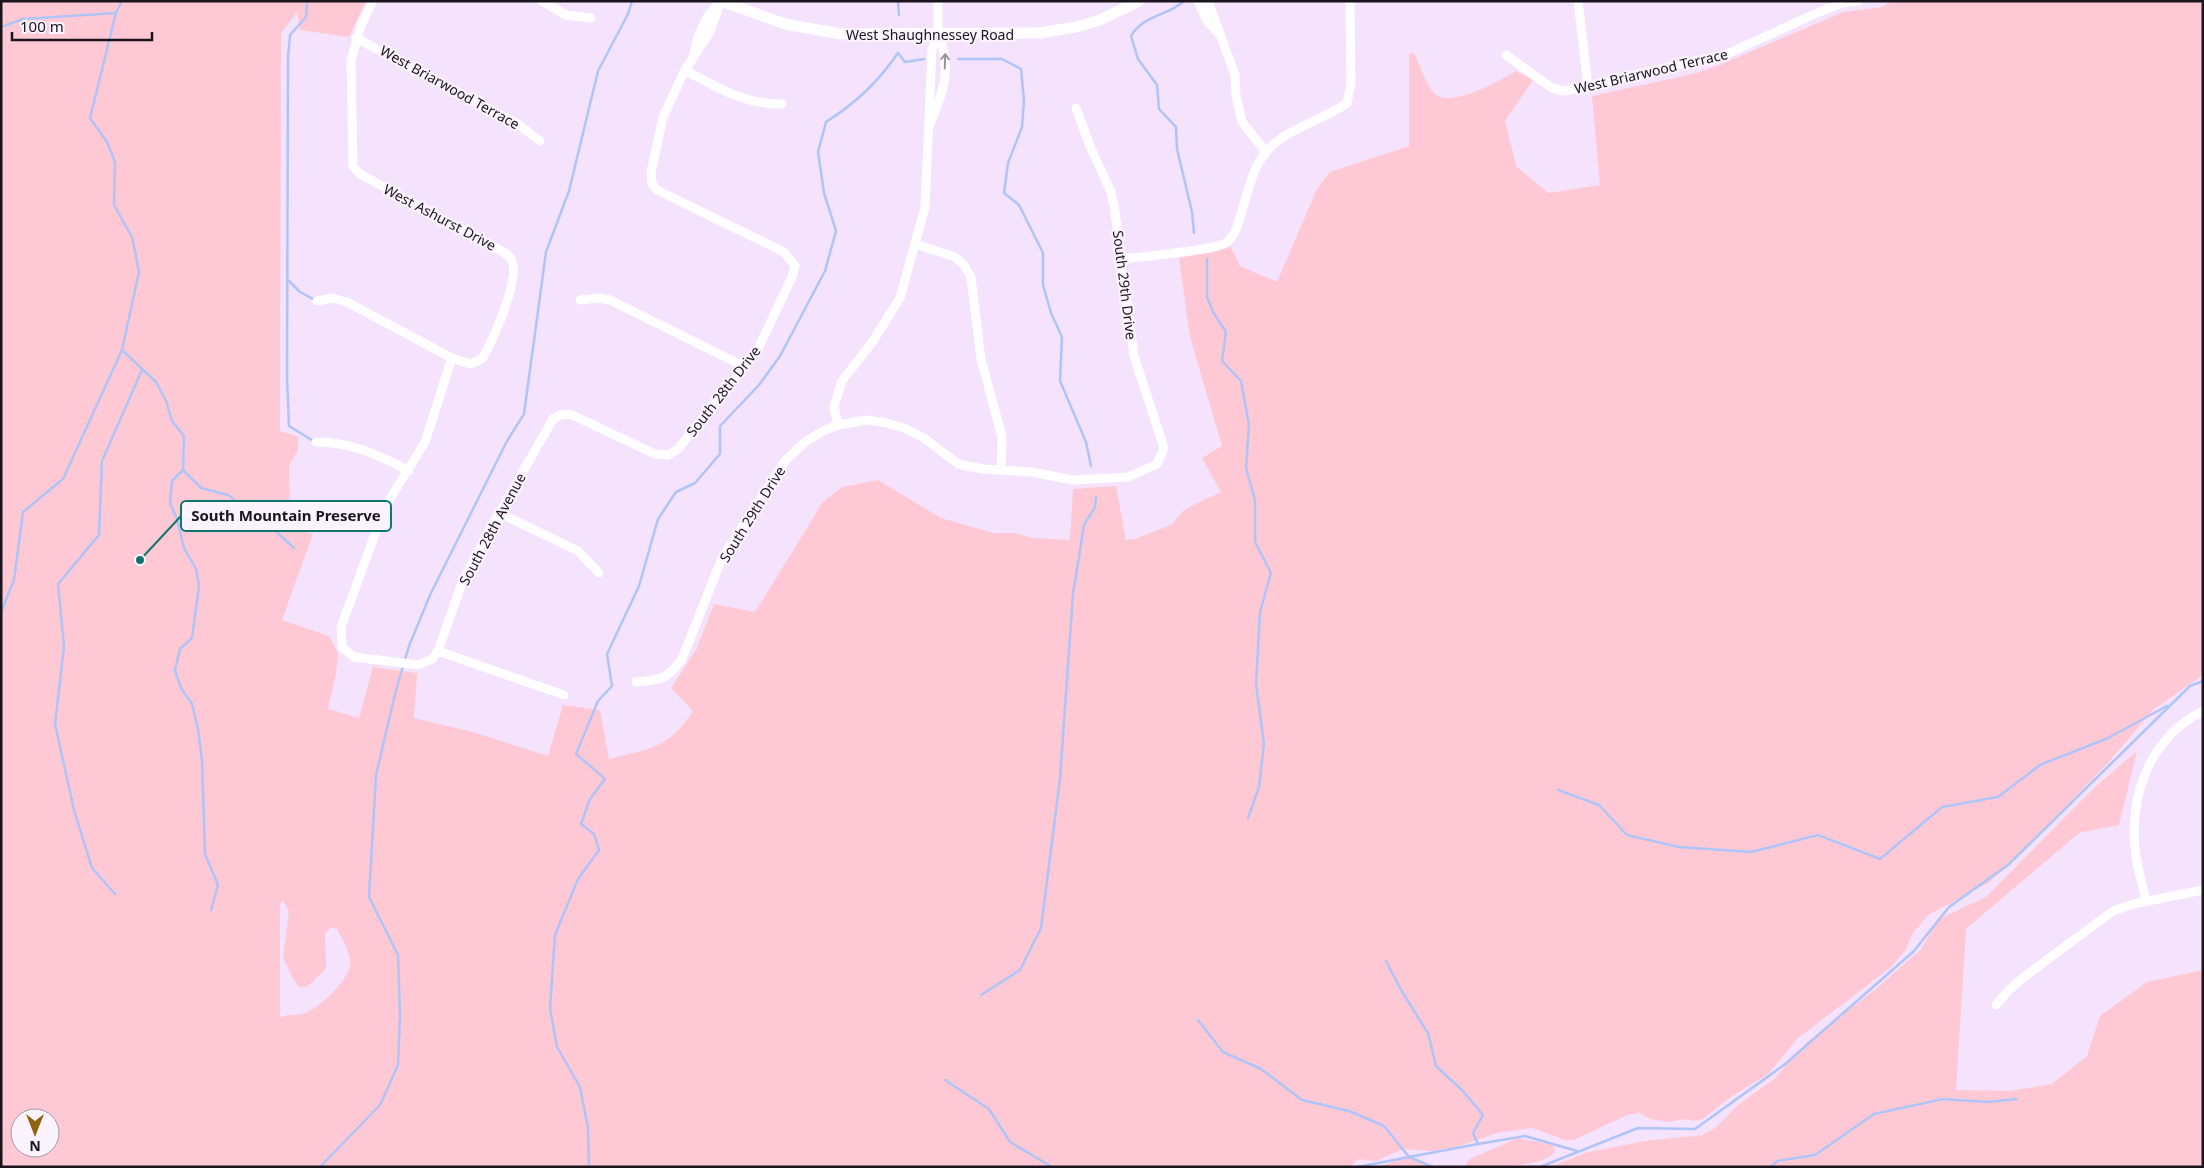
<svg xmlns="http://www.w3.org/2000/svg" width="2204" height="1168" viewBox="0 0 2204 1168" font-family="'Noto Sans',sans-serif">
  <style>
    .green { fill: #fec9d5; fill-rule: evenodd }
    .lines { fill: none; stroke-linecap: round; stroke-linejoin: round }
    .stream { stroke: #afc4f7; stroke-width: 2.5 }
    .minor { stroke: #fff; stroke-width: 9 }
    .tertiary { stroke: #fff; stroke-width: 11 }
    .oneway { stroke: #989599 }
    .labels { text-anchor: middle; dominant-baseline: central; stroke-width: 4.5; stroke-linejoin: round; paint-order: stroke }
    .street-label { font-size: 14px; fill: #1a141d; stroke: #fbf4ff }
    .leader { fill: none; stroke: #0f766e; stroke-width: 2 }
    .callout-dot { fill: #0f766e; stroke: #fbf4ff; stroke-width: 2 }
    .callout { fill: #fbf4ff; stroke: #0f766e; stroke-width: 2 }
    .callout-label { font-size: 15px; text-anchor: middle; font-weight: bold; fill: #1a141d }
  </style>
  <rect width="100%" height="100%" fill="#f5e2fd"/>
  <g class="green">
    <path d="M1,1H366L349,37L300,30L297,12L281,33L280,431L298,437V450L289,466L290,525L313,534L282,620L329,636L338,653L336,674L328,709L359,718L373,667L417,673L414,718L473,732L548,756L563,705L600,710L609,759C651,748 668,749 693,711L671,688L696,650L714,604L755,612L823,502L842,487L878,480L941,518L994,533H1015L1033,538L1070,540L1073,489L1116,486L1126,540L1135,539L1173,524C1179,508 1206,500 1221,492L1202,458L1222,446L1190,337L1179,258L1215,252L1231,247L1240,266L1277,282L1317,189L1330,172L1409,146V54L1414,53C1420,65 1425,82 1433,92C1448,111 1501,80 1516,71L1533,80L1505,121L1516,166L1548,193L1600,185L1592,96L1697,73L1722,64L1843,12L1882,7L1891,1H2203V675L2154,709L2107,764L2016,858L1988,883L1928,915L1913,933L1905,951L1890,968L1798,1038L1768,1074L1728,1099L1703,1119L1693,1121L1685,1119L1668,1122L1650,1119L1639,1113L1627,1115L1574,1140H1565L1532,1128L1497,1133L1442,1152L1403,1149L1376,1161L1358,1159L1350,1167H1ZM283,900L289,912L283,957L292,977L299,987H307L326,969L325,934L331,927L337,929C342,939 351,953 350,965C348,981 318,1010 302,1014C294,1016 287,1013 280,1018V903ZM20,1118H50V1148H20Z"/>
    <polygon points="2137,751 2119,825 2079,833 1966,929 1956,1090 2009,1091 2052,1084 2087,1056 2100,1016 2147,982 2203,970 2203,1167 1551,1167 1585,1153 1644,1141 1702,1135 1715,1128 1739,1104 1773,1080 1807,1042 1877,988 1921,949 1939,919 1986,897 2095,787"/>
    <path d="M1518,1138L1553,1145L1555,1151C1546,1168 1488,1167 1468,1167L1466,1164L1470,1159Z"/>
    <polygon points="1404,1156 1430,1167 1381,1167"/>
  </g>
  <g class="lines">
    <g class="stream">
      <polyline points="122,1 116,13 90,118 107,142 115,162 114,205 132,237 139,272 122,350 156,382 166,401 172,421 184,436 183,470 172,481 170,503 177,519 184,548 196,569 199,586 192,638 180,649 175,670 181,688 192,704 198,729 202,761 205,854 218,885 211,910"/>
      <polyline points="307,1 306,17 290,35 288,57 287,377 289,426 315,442"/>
      <polyline points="898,1 899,15"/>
      <path d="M1184,1C1168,16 1143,15 1131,36L1138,59L1157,85L1159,109L1176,127L1177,149L1192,212L1194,233"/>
      <polyline points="1,27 23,19 116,13"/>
      <polyline points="958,59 1002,59 1021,69 1024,101 1022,127 1008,163 1004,193 1019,205 1043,253 1043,285 1051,313 1062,337 1060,381 1086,442 1091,466"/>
      <polyline points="1207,259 1207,297 1213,312 1226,332 1222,361 1241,381 1249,425 1246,468 1255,500 1255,542 1271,573 1260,612 1256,684 1264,744 1259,787 1248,818"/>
      <polyline points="288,280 300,292 315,300"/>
      <polyline points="183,470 201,488 228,495 270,526 294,548"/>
      <polyline points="1,612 14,580 23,512 63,479 122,350"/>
      <polyline points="1558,790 1599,805 1627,835 1679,847 1751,852 1818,835 1880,859 1942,807 1998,797 2040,765 2108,738 2167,706"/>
      <polyline points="115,894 92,868 74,810 55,724 64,647 58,584 99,535 102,461 142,370"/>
      <polyline points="1386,961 1401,990 1428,1033 1436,1066 1463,1091 1483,1115 1473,1133 1478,1144 1525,1136 1577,1151"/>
      <polyline points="981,995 1020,970 1041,928 1060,779 1073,594 1084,525 1095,507 1096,497"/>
      <polyline points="1198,1020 1223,1052 1261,1069 1302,1100 1349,1111 1384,1126 1409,1157 1478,1144"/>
      <polyline points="945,1080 989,1109 1010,1142 1052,1167"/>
      <polyline points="320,1167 380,1105 398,1065 400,1016 398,955 369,897 376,775 396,690 409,646 430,595 507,441 524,414 546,252 569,191 598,71 628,14 632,1"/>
      <path d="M589,1167L588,1128L580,1087L557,1047L550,1008L555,935L578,879L599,850L594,834L581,824L590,799L605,779L576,754L598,701L612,686L607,654L639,586L658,519L676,492L695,483L720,454V426L759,385L780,356L825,271L836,231L824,193L818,152L826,122C857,102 877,83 898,53L905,62L924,59"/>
      <polyline points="1358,1167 1409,1157 1433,1167"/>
      <polyline points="1540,1167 1638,1128 1695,1129 1784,1065 1914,951 1949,907 2008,865 2190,686 2203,681"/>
      <polyline points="1771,1167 1777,1161 1815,1155 1874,1114 1943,1099 1987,1102 2017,1099"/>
    </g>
    <g class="minor">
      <polyline points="542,1 566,15 591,18"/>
      <polyline points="1198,1 1207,21 1217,32"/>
      <polyline points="1208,1 1235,75 1236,95 1242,122 1266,152"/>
      <polyline points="1578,1 1588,87"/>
      <polyline points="356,38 518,124 540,141"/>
      <path d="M694,55C697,33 705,16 721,1"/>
      <polyline points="1506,55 1552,88 1565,91 1727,54 1817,13 1842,3 1858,1"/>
      <path d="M685,70C715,87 746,105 782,104"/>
      <path d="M930,124C943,93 953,67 938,34"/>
      <polyline points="915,244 955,257 964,265 971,277 981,359 1002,437 1001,470"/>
      <path d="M1122,259C1139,257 1217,250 1227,242C1237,235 1240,216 1244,204C1249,187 1254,166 1266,152C1288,127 1322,121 1347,103L1351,83L1350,1"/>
      <polyline points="580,300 599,298 610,300 745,367"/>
      <path d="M317,301L332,298L347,302L452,358L470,364L482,359C492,342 522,277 511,259C509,256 505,253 502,251L360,174L353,167L351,60L361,25L373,1"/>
      <polyline points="452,358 425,442 385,507 341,627 342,647 354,657 419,665 432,659 438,651 564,695"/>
      <polyline points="838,425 834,407 842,381 873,341 900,298 925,207 932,50 938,34 938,1"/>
      <path d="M316,442C351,442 379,455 409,471"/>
      <polyline points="499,513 578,551 599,573"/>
      <polyline points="438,651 462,583 486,536 553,419 560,415 570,414 655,454 668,455 678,449 757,351 792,277 795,266 784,252 657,190 652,184 651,173 663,117 685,70 710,32 721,1"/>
      <path d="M636,682C662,679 666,681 682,659L722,558L785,461L806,441L825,430L838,425L866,420L887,423L904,428L924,438L958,464L983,469L1031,472L1073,480L1128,477L1157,464L1164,448L1134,356L1114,205L1111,192L1090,146L1076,108"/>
      <path d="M2146,901C2143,886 2138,871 2136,856C2128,798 2148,739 2203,711"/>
      <polyline points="1996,1005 2009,990 2024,977 2113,911 2133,904 2203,890"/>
    </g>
    <polyline class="tertiary" points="721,1 785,24 841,34 1039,33 1076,27 1100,20 1139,1"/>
  </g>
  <defs><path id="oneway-shaft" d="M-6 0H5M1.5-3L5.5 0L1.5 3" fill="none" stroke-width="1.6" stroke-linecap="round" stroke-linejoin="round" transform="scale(1.25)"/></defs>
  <use class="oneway" href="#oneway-shaft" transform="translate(945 61) rotate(-88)"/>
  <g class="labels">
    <g class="street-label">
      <text x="930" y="34">West Shaughnessey Road</text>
      <text transform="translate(1651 71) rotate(-13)">West Briarwood Terrace</text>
      <text transform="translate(450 87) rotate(29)">West Briarwood Terrace</text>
      <text transform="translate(440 217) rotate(28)">West Ashurst Drive</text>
      <text transform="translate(1125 285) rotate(83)">South 29th Drive</text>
      <text transform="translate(723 391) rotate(-52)">South 28th Drive</text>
      <text transform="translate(752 514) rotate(-58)">South 29th Drive</text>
      <text transform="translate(492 529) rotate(-62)">South 28th Avenue</text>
    </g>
  </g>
  <path class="leader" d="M140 560L181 516"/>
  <circle class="callout-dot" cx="140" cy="560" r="5"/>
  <rect class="callout" x="181" y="501" width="210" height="30" rx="5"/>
  <g class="callout-label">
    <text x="286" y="521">South Mountain Preserve</text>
  </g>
  <rect width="2204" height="1168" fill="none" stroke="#1a141d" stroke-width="5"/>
  <g transform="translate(35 1133) rotate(180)"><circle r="24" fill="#fbf4ff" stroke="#a19aa5"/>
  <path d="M0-4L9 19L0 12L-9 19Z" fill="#91630f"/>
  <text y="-8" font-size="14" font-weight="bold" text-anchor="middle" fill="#1a141d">N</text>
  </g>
  <path d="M12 32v8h140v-8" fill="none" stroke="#1a141d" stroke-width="2.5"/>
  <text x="20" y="32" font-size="15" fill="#1a141d" stroke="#fbf4ff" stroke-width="4" paint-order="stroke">100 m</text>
</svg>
